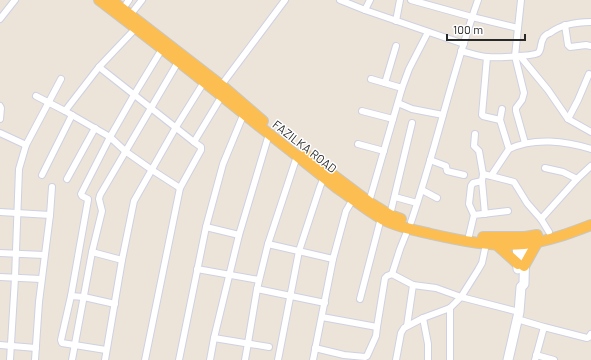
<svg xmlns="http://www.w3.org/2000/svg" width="591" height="360" viewBox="0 0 591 360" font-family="Barlow,sans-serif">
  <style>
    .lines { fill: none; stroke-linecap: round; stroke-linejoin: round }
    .minor-casing { stroke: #ced1e3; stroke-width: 8 }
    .secondary-casing { stroke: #ced1e3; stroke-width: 11 }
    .trunk-casing { stroke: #c7c7c7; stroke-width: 12 }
    .minor { stroke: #fff; stroke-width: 6 }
    .secondary { stroke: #fff; stroke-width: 9 }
    .trunk { stroke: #fcbe50; stroke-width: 10 }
    .labels { text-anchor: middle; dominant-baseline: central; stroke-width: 3; stroke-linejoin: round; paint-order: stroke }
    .street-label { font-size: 12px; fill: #282828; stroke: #fff }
  </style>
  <rect width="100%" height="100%" fill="#ece4d9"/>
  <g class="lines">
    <defs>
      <g id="minor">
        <polyline points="340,0 365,10 464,44"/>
        <polyline points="411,0 472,17 518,28"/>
        <polyline points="521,0 515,56 524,93 522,100 516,108 516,111 525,143"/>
        <polyline points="122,10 129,0"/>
        <polyline points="365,10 370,0"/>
        <polyline points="128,18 142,0"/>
        <polyline points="0,19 15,0"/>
        <polyline points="396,21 400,0"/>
        <polyline points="565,25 568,45 570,47 586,45 591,46"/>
        <path d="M461,51C470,53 479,57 488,57C495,58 533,56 538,53C542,50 540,43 543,39C544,36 547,34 550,33C562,24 576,22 591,22"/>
        <polyline points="520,56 548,90 568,119 591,132"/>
        <polyline points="487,57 482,115 483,116 500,120"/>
        <polyline points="99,67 194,142"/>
        <polyline points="371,79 402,88"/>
        <polyline points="385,83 396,46"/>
        <polyline points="220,87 285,0"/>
        <polyline points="36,96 65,111 110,137 125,151 152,170 180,188"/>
        <polyline points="398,103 412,109 443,115"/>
        <polyline points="0,106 1,108 0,119"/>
        <polyline points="65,111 99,67 136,28"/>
        <polyline points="362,111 393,119"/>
        <polyline points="568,119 578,100 589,74"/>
        <polyline points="0,133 26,145"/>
        <polyline points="475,134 474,146 479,151 483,174 482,181 485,214"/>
        <polyline points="358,144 384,151"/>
        <path d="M509,149C534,137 566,141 591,149"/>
        <polyline points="430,160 446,166 447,171 464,175"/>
        <polyline points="545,168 563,172 577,179"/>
        <polyline points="483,174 491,176 509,149 500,120 502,109"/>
        <polyline points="42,175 72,115"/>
        <polyline points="491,176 514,182 527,203 541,219"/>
        <polyline points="67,179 95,128"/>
        <polyline points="422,190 437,198"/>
        <polyline points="395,197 417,203"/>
        <polyline points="369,202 402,88 409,69 428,32"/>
        <polyline points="0,212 50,215"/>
        <polyline points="390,215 412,123"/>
        <polyline points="474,215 469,204 471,186 473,183 482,181"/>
        <path d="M411,222C436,149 452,73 478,0"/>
        <polyline points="206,227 239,235"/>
        <polyline points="549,232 541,219 577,179 591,166"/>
        <polyline points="469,236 474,215 508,211"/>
        <polyline points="268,244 333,259"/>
        <polyline points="92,252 122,260"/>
        <polyline points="0,253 44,255"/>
        <polyline points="197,269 259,280"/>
        <polyline points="0,277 41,279"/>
        <polyline points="413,285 436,288 461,297 478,270 482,263 486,244"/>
        <polyline points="257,289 325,303"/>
        <polyline points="71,296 84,297 115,304"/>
        <polyline points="360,299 381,218"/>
        <polyline points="450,308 450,360"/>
        <polyline points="322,317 377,327 385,278 387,276 392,274"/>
        <polyline points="423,318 428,344 428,360"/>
        <polyline points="517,319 544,327 587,338 589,337 591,334"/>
        <polyline points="407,326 413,285 392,274 400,249 408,229"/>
        <polyline points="214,338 269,347"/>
        <polyline points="0,345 36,348"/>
        <polyline points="315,348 344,355 365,357 367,356 376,336 377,327"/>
        <polyline points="106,350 62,343 61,340 71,296 88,200 88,199 82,196 81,194 110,137 134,95 162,49"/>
        <polyline points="536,355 554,360"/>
        <polyline points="10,360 15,278 19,169 26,145 61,79"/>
        <polyline points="35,360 39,302 50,215 52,187"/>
        <polyline points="72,360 92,252 102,211 99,199 100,195 151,108 178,62"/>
        <polyline points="105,360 122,260 134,201 176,127 204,82"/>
        <polyline points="145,360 180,188 201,150 201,147 194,142 223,94"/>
        <polyline points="179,360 206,227 223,164 244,113"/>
        <polyline points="210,360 214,338 239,235 269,134"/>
        <polyline points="245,360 248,343 257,289 268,244 297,156"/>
        <polyline points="278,360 299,251 320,187 324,177"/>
        <polyline points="313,360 333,259 346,211 353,199"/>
        <polyline points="396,360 401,333 404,328 423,318 450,308 461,297 519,312"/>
        <polyline points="535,360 544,327"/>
      </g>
      <g id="secondary">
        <polyline points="517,237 518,269"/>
        <polyline points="508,360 519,312 521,287 524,284 525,238"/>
      </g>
      <g id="trunk">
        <path d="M99,0C153,41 206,83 259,126C285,146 311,167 337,188C352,198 366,210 382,219C397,227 414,230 431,234C462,241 492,247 524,244C547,242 570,233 591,225"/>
        <polyline points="111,0 226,89 263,121"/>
        <polyline points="304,153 369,202 390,215 401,219"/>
        <polyline points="483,237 525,237 537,235"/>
        <polyline points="497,245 518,264"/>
        <polyline points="524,266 538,241"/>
      </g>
    </defs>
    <use href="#minor" class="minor-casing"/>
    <use href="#secondary" class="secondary-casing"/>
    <use href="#trunk" class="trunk-casing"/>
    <use href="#minor" class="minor"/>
    <use href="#secondary" class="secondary"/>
    <use href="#trunk" class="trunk"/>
  </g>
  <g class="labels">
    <g class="street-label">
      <text transform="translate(305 146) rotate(38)">FAZILKA ROAD</text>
    </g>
  </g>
  <path d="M447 34v6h78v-6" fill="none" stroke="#282828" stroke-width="2"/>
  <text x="453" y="34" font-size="12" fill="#282828" stroke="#ffffff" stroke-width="3" paint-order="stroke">100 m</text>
</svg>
